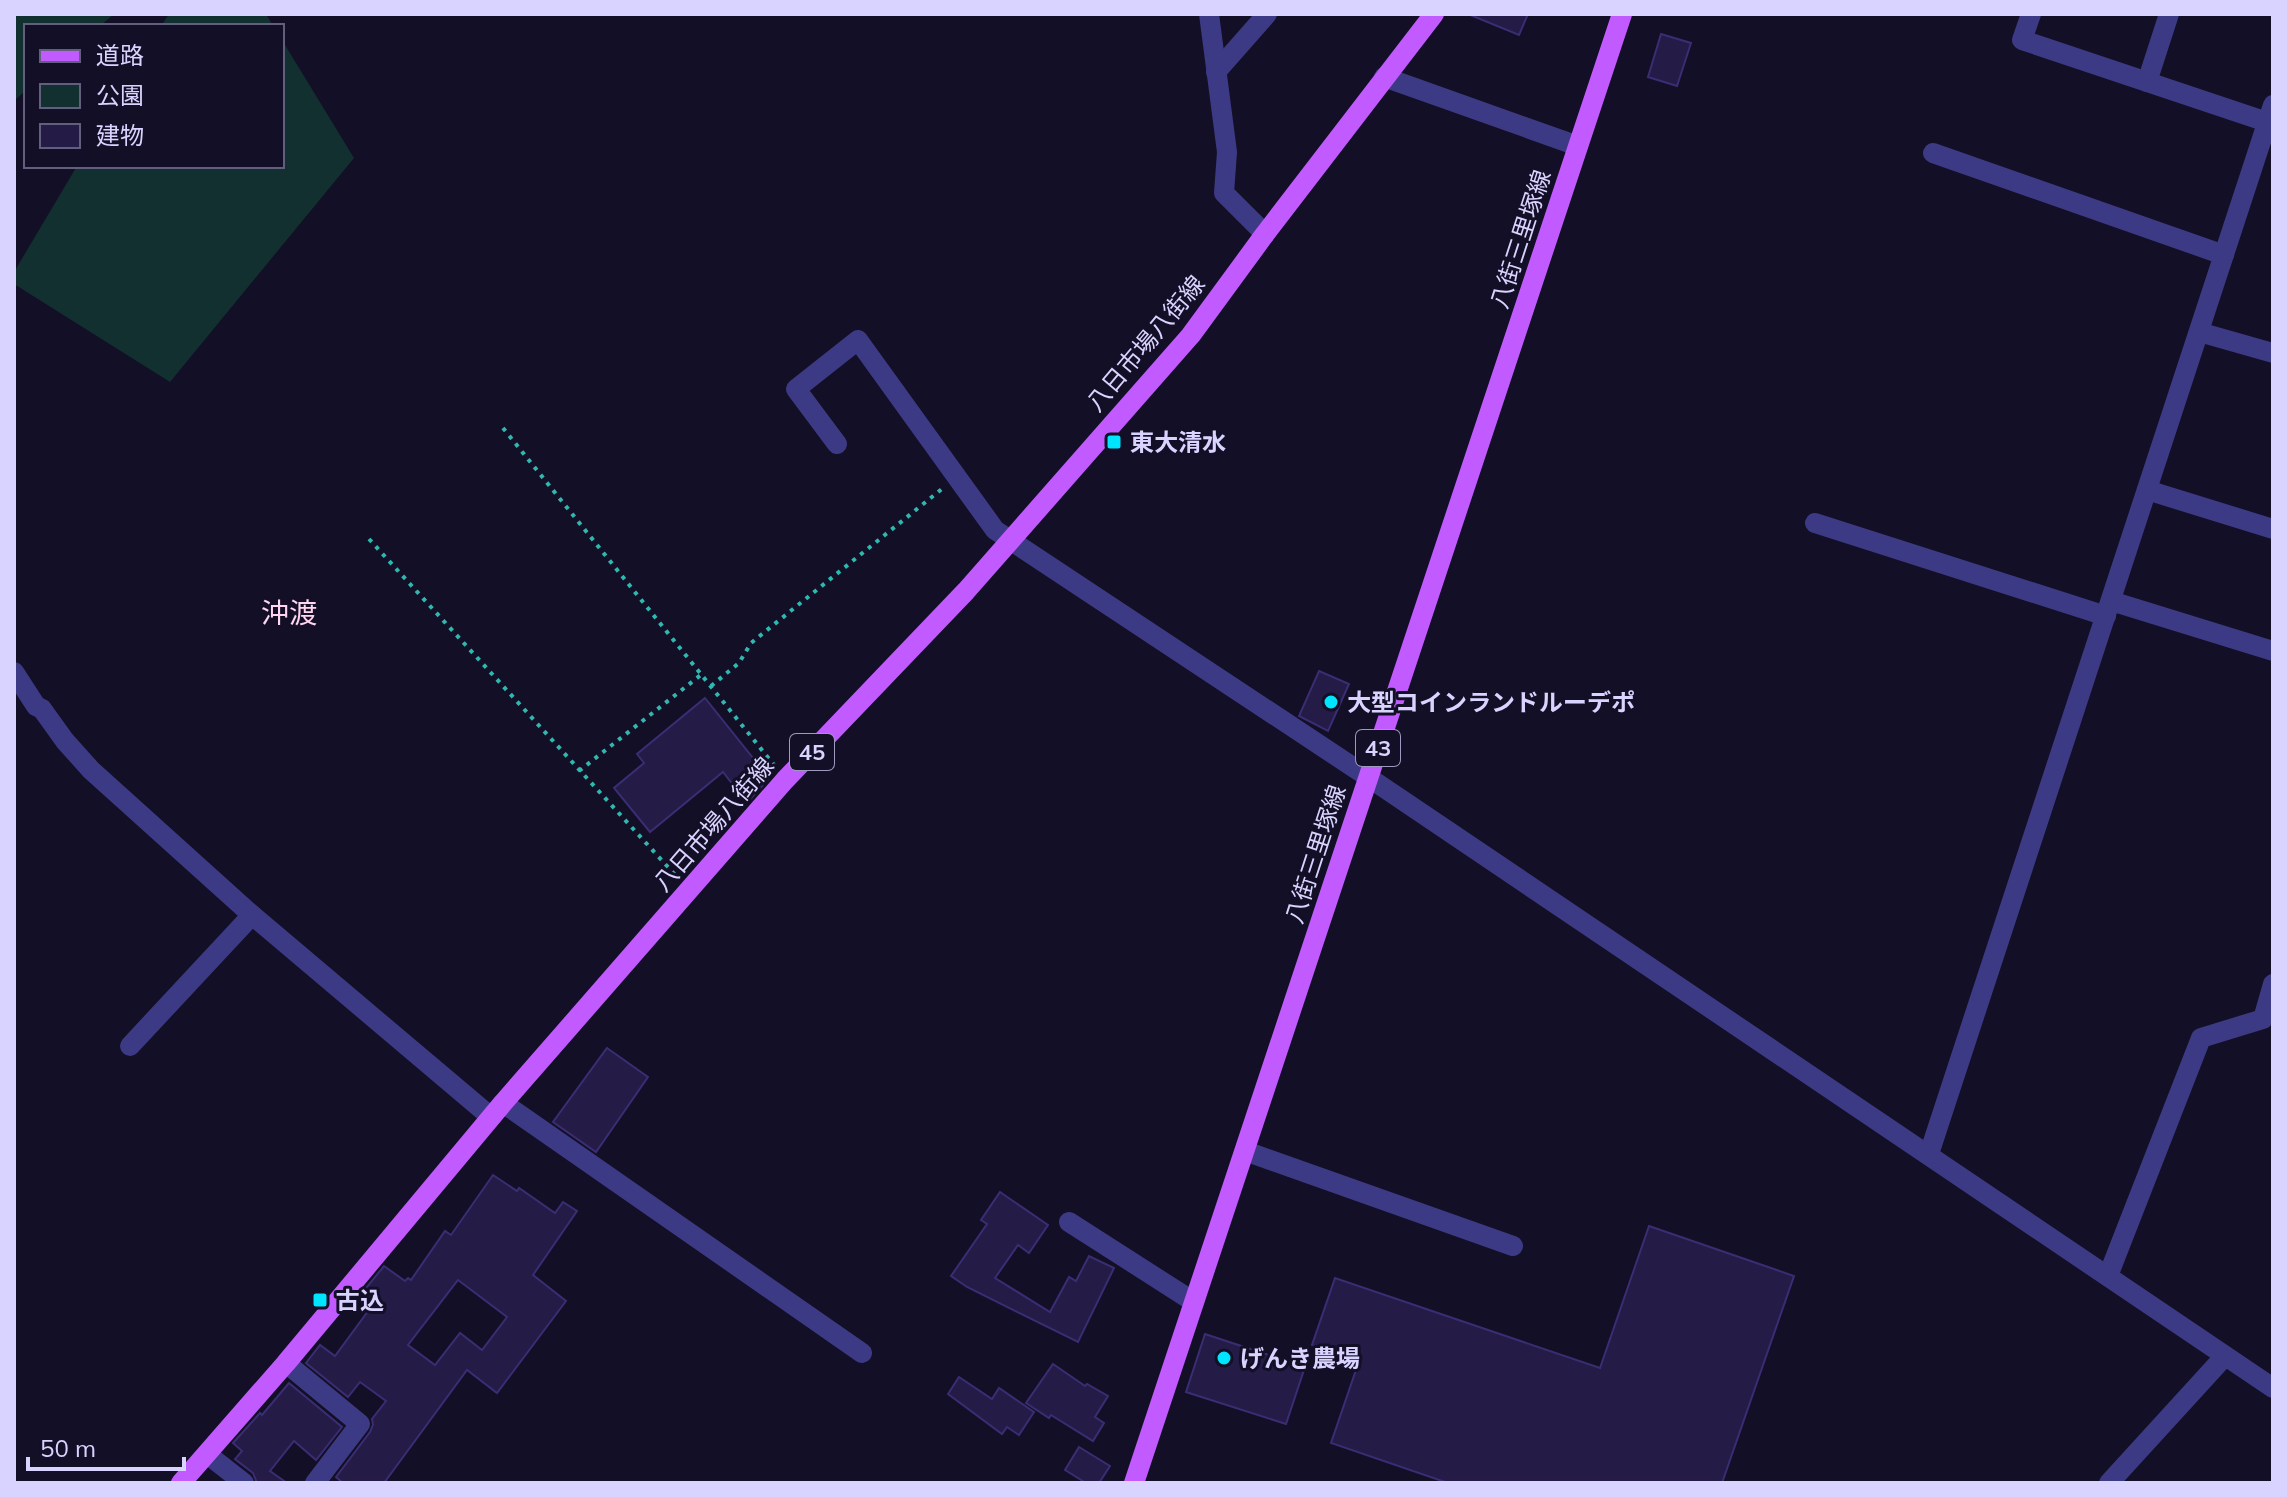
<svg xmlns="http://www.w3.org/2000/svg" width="2287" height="1497" viewBox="0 0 2287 1497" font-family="Mulish,'Noto Sans JP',sans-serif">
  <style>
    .green { fill: #12302f }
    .building { fill: #241b47; stroke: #3b2d73; stroke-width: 2; fill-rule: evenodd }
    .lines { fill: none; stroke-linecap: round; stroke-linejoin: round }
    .path { stroke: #2fb8b0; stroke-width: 4; stroke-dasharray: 4 6; stroke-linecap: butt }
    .minor { stroke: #3d3a85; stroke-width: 20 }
    .major { stroke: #c25bff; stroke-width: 20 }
    .poi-dot { fill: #00e5ff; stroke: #130f26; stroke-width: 3 }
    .labels { text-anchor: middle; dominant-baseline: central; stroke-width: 6; stroke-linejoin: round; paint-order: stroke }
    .shield { fill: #130f26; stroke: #9e99be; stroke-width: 2 }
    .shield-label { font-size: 22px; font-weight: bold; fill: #d9d4ff }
    .street-label { font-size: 24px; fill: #d9d4ff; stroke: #130f26 }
    .poi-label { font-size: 24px; font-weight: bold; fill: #d9d4ff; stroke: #130f26; text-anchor: start }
    .quarter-label { font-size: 28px; fill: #ffd6f0; stroke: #130f26 }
  </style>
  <rect width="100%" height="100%" fill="#130f26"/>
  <g class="green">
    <polygon points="14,14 114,14 100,26 26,26 26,90 14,101"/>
    <polygon points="169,14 266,14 273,26 161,26"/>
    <polygon points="282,40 354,158 170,382 14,284 14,272 77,166 282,166"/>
  </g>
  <g class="building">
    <polygon points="1468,14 1528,14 1519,35"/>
    <polygon points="1661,34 1691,43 1677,86 1648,77"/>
    <polygon points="1319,671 1349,684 1328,731 1299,716"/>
    <polygon points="705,698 769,778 747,803 723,772 650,832 614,788 644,763 637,754"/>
    <polygon points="607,1048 648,1077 596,1152 553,1122"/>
    <path d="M493,1175L517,1191L519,1188L555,1213L563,1202L577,1211L533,1275L566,1301L497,1393L467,1370L384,1483H343L336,1477L370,1432L373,1425L372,1419L386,1401L360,1382L348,1397L306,1363L320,1345L335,1356L371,1307L358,1298L384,1266L405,1281L408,1278L411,1280L445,1231L451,1235ZM458,1280L507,1317L482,1350L460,1333L435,1365L408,1345Z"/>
    <polygon points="1000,1192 1048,1225 1029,1253 1018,1245 995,1278 1050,1312 1069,1277 1076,1281 1089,1256 1114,1268 1078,1342 967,1287 951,1276 987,1224 981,1220"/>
    <polygon points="1649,1226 1794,1276 1722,1483 1448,1483 1331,1443 1359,1361 1312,1345 1335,1278 1600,1368"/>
    <polygon points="1205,1334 1305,1367 1286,1424 1186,1392"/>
    <polygon points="1053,1364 1085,1386 1087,1384 1108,1396 1095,1417 1104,1423 1093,1441 1051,1415 1049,1418 1026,1403"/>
    <polygon points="959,1377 992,1399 999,1388 1034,1412 1019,1435 1007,1427 1002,1434 948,1394"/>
    <polygon points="289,1383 342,1427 316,1460 294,1441 270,1471 287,1483 257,1483 253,1473 235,1459 242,1451 233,1443 260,1413 262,1415"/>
    <polygon points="1079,1447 1110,1466 1099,1483 1086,1483 1065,1470"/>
  </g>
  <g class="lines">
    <g class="path">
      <polyline points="503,428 774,765"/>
      <polyline points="369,539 677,877"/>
      <polyline points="711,686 739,663 751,643 943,488"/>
      <polyline points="579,771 702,674"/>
    </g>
    <g class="minor">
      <polyline points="1209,14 1227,152 1224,193 1265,234"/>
      <polyline points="2031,14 2022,40 2273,124"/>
      <polyline points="1216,72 1267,14"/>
      <polyline points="1384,77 1578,146"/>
      <polyline points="2147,82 2169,14"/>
      <polyline points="1933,153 2224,255"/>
      <polyline points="2199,332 2273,353"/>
      <polyline points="837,444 796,389 858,340 995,530 1368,777 2273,1388"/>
      <polyline points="2147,490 2273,529"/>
      <polyline points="1815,523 2106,616"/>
      <polyline points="2111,601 2273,651"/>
      <polyline points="14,672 36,706 42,709 65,741 91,770 252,915 491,1117"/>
      <polyline points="130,1046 252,915"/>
      <polyline points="503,1103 862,1353"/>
      <polyline points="1245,1151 1513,1246"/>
      <polyline points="1929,1154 2273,105"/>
      <polyline points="1069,1222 1194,1302"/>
      <polyline points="2108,1276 2201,1038 2263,1019 2273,984"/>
      <polyline points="286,1363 360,1424 315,1483"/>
      <polyline points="207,1454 244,1483"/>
      <polyline points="2109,1483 2225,1356"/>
    </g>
    <g class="major">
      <polyline points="181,1483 286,1363 503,1103 785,780 966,591 1191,335 1265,234 1434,14"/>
      <polyline points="1134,1483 1622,14"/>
    </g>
  </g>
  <g class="poi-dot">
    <rect x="1106" y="434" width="16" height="16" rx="4"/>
    <circle cx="1331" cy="702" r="8"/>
    <rect x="312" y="1292" width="16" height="16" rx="4"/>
    <circle cx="1224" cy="1358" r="8"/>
  </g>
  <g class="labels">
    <g class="shield">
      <rect x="1356" y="730" width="44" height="36" rx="6"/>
      <rect x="790" y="734" width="44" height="36" rx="6"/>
    </g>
    <g class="shield-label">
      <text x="1378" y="748">43</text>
      <text x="812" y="752">45</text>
    </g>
    <g class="street-label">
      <text transform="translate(1520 239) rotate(-72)">八街三里塚線</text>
      <text transform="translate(1145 343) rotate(-50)">八日市場八街線</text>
      <text transform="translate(713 824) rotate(-49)">八日市場八街線</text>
      <text transform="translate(1315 854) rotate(-72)">八街三里塚線</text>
    </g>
    <g class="poi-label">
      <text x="1130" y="442">東大清水</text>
      <text x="1347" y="702">大型コインランドルーデポ</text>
      <text x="336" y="1300">古込</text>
      <text x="1240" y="1358">げんき農場</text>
    </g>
    <g class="quarter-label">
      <text x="289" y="612">沖渡</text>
    </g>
  </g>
  <rect width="2287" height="1497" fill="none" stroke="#d9d4ff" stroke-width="32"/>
  <rect x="24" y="24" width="260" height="144" fill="#130f26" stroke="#625e7d" stroke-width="2"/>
  <rect x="40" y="50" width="40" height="12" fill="#c25bff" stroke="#625e7d" stroke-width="2"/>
  <text x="96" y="64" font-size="24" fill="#d9d4ff">道路</text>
  <rect x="40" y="84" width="40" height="24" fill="#12302f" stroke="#625e7d" stroke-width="2"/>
  <text x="96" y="104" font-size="24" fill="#d9d4ff">公園</text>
  <rect x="40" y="124" width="40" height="24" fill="#241b47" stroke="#625e7d" stroke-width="2"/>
  <text x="96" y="144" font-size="24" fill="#d9d4ff">建物</text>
  <path d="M28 1457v12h156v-12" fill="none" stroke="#d9d4ff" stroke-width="4"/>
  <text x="40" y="1457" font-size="24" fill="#d9d4ff" stroke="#130f26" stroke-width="6" paint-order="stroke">50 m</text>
</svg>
